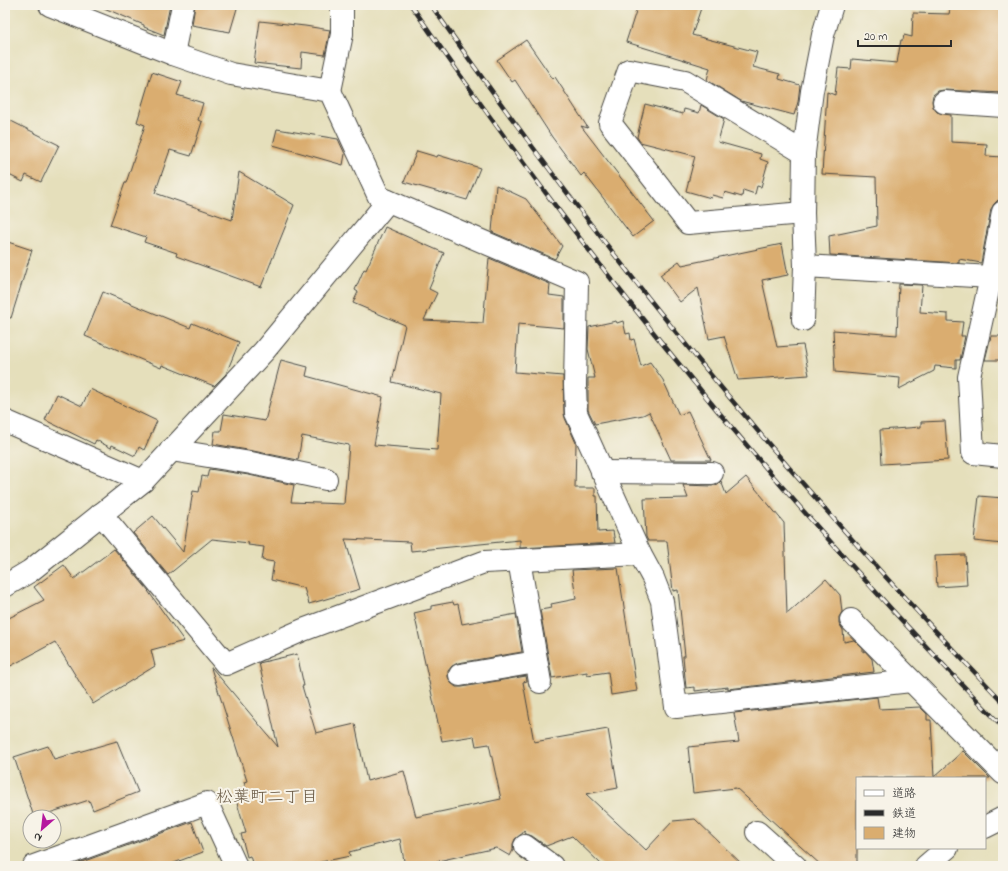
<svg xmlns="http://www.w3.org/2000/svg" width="1008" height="871" viewBox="0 0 1008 871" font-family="'Indie Flower','Klee One',sans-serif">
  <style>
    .building { fill: #daad6f }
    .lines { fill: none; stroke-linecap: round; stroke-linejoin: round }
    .minor-casing { stroke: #474641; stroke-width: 24 }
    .minor { stroke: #fff; stroke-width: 22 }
    .rail-casing { stroke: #2b2b2b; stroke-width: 4.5 }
    .rail { stroke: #f7f3e8; stroke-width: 3; stroke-dasharray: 9; stroke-linecap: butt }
    .labels { text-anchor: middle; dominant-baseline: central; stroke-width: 4; stroke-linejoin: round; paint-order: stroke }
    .neighbourhood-label { font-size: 17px; fill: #685843; stroke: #f7f3e8 }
  </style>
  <rect width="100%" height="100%" fill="#f7f3e8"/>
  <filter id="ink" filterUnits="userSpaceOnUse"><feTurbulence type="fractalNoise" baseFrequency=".025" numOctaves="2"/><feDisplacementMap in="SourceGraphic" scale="8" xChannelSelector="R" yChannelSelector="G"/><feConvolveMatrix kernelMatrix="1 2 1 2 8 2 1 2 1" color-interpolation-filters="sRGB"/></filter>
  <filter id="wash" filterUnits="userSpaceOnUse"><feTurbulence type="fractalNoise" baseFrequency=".012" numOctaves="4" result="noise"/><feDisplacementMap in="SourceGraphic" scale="16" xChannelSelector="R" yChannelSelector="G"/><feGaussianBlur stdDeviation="0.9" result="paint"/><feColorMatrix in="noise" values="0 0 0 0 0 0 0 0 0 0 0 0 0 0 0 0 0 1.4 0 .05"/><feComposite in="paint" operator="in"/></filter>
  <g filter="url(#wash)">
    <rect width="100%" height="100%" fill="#e5dfbb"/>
    <g id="blocks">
      <g class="building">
        <polygon points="97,5 170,5 164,35 144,27 144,25"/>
        <polygon points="195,5 238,5 230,32 192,25"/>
        <polygon points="638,5 702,5 692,35 757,52 753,67 780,74 779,79 800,85 798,102 794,115 741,101 707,80 710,68 626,42"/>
        <polygon points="951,5 1003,5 1003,93 944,90 938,91 933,95 932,101 933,107 937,112 943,114 951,115 951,142 987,144 986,156 1003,157 1003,200 998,200 994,204 991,209 981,263 959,259 959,263 830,255 829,236 877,226 876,177 822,174 827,92 835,95 838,68 851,69 852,59 897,63 901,40 903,40 904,35 912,37 913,13 949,14"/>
        <polygon points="260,21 305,26 330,30 325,55 302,52 301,68 254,63"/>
        <polygon points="526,40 553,79 555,77 588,128 581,126 654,221 633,237 584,173 581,176 552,137 515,80 512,82 497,60"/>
        <polygon points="152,72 182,82 177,95 203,103 198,120 202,122 191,156 170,150 155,193 232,220 239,172 294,205 261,287 176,256 177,253 144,242 146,237 110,225 125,183 126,183 145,125 137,122"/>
        <polygon points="645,104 683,114 684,109 699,113 701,105 724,119 718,142 761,154 760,159 768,162 761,187 757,186 755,194 743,190 742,197 725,192 723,198 712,195 711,198 686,191 695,156 640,142 637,137"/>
        <polygon points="5,118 59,145 41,182 26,175 23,182 5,173"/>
        <polygon points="277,129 338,139 345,154 343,165 273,145"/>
        <polygon points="417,151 437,157 438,155 480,168 467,200 404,182"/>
        <polygon points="496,185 526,199 562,246 555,259 492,232"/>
        <polygon points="385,227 444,253 429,289 437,293 424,320 483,323 489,258 550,284 549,295 564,297 564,328 518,324 515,372 563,376 564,414 565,418 576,443 575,488 595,488 595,496 597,496 598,532 613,531 615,543 520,548 520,540 411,551 410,542 345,539 360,589 309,604 304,588 271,580 274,562 262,560 264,547 248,545 249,543 212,539 168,575 133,533 153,516 183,552 193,491 199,492 202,476 207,477 209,469 249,475 294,485 291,502 344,504 349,445 302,436 298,460 253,451 213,444 215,431 221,431 224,414 265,421 281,360 308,367 306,376 383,397 374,445 437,450 441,394 392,382 405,325 353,303 358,292 355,290 364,269 366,270"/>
        <polygon points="5,241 32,250 11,318 5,317"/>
        <polygon points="782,244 788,275 762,280 777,347 803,345 809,375 738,380 724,336 709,339 698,288 680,302 660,275 679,261 682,265"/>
        <polygon points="899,284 922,285 920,312 948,314 948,321 963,322 961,336 965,336 960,360 956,360 956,368 935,366 934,371 899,389 900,378 835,372 833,330 897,335"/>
        <polygon points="103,292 190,328 192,323 239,342 226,374 214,386 162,365 161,368 85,336"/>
        <polygon points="616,321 617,323 623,321 626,334 630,333 631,340 634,339 641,366 650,362 663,380 679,415 688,411 711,460 671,460 649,412 643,415 595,424 588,410 588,378 595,378 588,349 589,327"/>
        <polygon points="991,336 1003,336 1003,360 985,360"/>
        <polygon points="90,389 157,421 144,450 139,447 135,456 112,445 111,448 96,440 94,444 45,420 57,394 82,406"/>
        <polygon points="945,421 948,460 882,464 880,430 921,427 921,422"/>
        <polygon points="746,477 784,523 787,614 826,579 840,595 842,612 839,617 839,623 843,630 844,642 854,640 863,649 863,652 865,651 872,659 874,672 728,689 728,687 695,691 695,687 686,688 683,656 685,656 678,590 673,591 667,541 648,541 646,537 644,499 688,498 683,485 712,486 718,484 721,481 726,494"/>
        <polygon points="979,496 1003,498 1003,544 974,541"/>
        <polygon points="114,549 149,591 148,591 184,641 151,650 155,666 93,704 55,642 5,669 5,620 44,600 34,587 64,565 74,579"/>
        <polygon points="965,555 967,585 937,587 935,556"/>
        <polygon points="618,568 637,691 611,695 608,672 587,675 587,672 552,678 540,610 552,608 551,604 576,599 572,570"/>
        <polygon points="453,602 454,605 458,604 462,624 516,614 522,652 458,663 452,666 448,671 448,677 451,683 456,687 462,687 526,676 527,681 523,682 534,742 608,729 618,788 586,794 646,850 673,821 695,819 744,866 603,866 572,836 546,846 532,836 526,834 524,831 522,834 520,835 515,839 513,844 513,850 510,856 496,848 416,866 405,866 400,839 349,852 350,856 302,866 253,866 250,856 247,857 241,834 246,833 234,793 246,789 244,782 247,781 211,668 212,668 278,747 259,663 297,654 304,686 302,686 316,733 355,724 367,781 404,771 416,817 501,799 489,744 476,746 474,736 442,741 414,613 431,609 431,606"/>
        <polygon points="877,697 879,709 920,707 927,714 927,720 931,720 934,777 963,751 990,778 857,778 857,866 822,866 736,788 693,793 688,747 739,742 734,713"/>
        <polygon points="117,741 138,792 93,810 89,800 37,817 34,817 14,757 48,746 54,759"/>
        <polygon points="192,822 203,852 166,866 79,866 79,863"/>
      </g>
    </g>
  </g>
  <g filter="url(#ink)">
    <use href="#blocks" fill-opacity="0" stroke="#474641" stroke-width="1"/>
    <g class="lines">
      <defs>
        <g id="minor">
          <polyline points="50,5 173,54 231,74 330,91 379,197 577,282 575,385 576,413 640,554 653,578 662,601 676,707 911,681"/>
          <polyline points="173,54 183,5"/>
          <polyline points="330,91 342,34 342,5"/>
          <polyline points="944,102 1003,106"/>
          <polyline points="1003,212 991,277 969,377 973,453 1003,456"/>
          <polyline points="803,213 688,223 610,123 629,70 685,81 804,153"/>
          <polyline points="805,266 991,277 1003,279"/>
          <polyline points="803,320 805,266 803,213 804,153 812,91 823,35 832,5"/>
          <polyline points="5,421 143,481"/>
          <polyline points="171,450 251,463 326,479"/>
          <polyline points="602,472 712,473"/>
          <polyline points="101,514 226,664 303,630 484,562 640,554"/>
          <polyline points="519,560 540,682"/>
          <polyline points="5,586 30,571 143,481 264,351 388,201"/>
          <polyline points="851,620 1003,773"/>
          <polyline points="460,675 536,662"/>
          <polyline points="985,827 1003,818"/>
          <polyline points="757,832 795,866"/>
          <polyline points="525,846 552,866"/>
          <polyline points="34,866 207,803 236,866"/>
          <polyline points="926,866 947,848"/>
        </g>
      </defs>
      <use href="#minor" class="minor-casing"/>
      <use href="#minor" class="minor"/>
      <defs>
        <g id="rail">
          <path d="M411,5C492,122 576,237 666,348C772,479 885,606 1003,727"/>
          <path d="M431,5C564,197 710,382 867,556C911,606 957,654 1003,702"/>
        </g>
      </defs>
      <use href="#rail" class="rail-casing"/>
      <use href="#rail" class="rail"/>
    </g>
  </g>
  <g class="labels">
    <g class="neighbourhood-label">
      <text x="267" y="797">松葉町二丁目</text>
    </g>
  </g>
  <rect width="1008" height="871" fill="none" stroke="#f7f3e8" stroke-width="20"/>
  <rect x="856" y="777" width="130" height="72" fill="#f7f3e8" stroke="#a5a39c"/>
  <rect x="864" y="790" width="20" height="6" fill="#ffffff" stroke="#a5a39c"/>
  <text x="892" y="797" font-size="12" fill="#2b2b2b">道路</text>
  <rect x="864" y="810" width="20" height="6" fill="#2b2b2b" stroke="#a5a39c"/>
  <text x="892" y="817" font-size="12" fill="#2b2b2b">鉄道</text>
  <rect x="864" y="827" width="20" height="12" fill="#daad6f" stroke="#a5a39c"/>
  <text x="892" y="837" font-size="12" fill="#2b2b2b">建物</text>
  <g transform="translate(42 829) rotate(208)"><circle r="19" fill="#f7f3e8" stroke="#a5a39c"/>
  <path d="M0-3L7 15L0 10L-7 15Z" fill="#b5179e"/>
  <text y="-6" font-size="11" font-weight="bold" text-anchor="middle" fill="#2b2b2b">N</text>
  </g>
  <path d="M858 40v6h93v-6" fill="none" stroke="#2b2b2b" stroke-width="2"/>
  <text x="864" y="40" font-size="12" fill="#2b2b2b" stroke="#f7f3e8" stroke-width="3" paint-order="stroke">20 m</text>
</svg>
